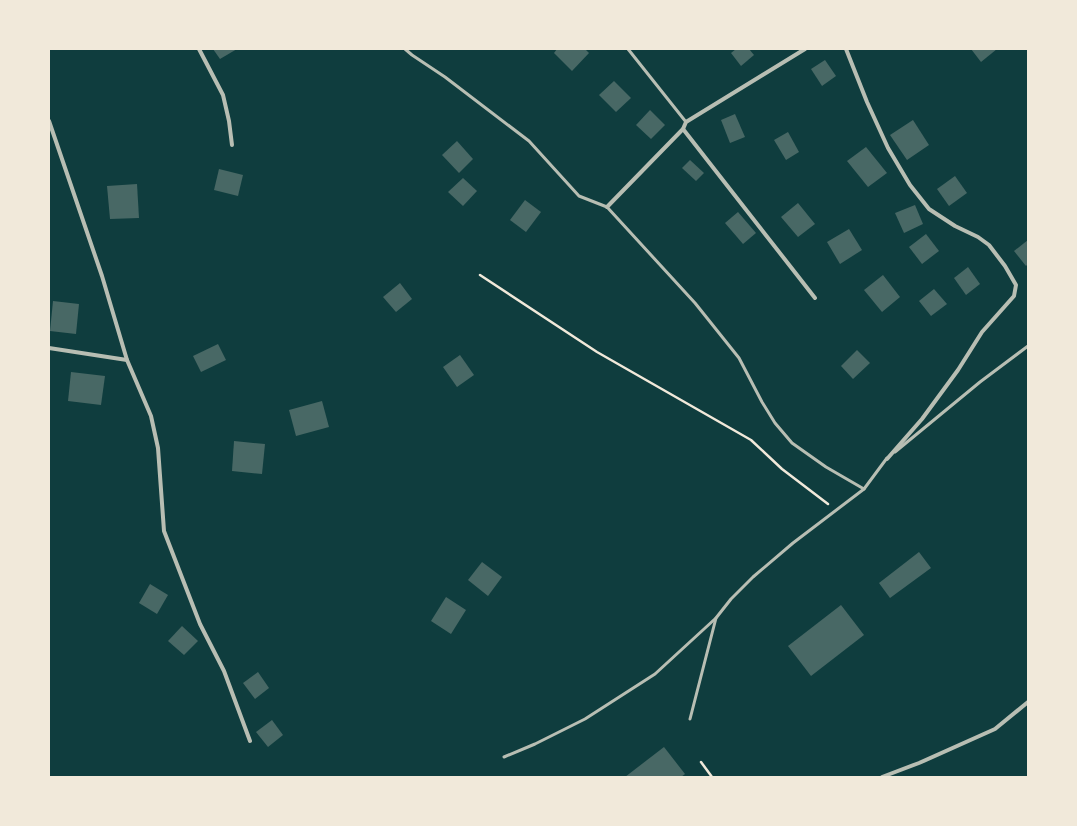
<svg xmlns="http://www.w3.org/2000/svg" width="1077" height="826" viewBox="0 0 1077 826" font-family="'Crimson Pro',serif">
  <style>
    .building { fill: #486865 }
    .lines { fill: none; stroke-linecap: round; stroke-linejoin: round }
    .path { stroke: #f1e9da; stroke-width: 2.5 }
    .service { stroke: #b8beb3; stroke-width: 3 }
    .minor { stroke: #b8beb3; stroke-width: 4 }
  </style>
  <rect width="100%" height="100%" fill="#0f3d3e"/>
  <g class="building">
    <polygon points="213,49 237,49 220,59"/>
    <polygon points="557,49 585,49 589,53 572,71 554,53"/>
    <polygon points="736,49 749,49 754,55 741,66 731,53"/>
    <polygon points="971,49 997,49 981,62"/>
    <polygon points="825,60 836,76 822,86 811,69"/>
    <polygon points="614,81 631,98 616,112 599,95"/>
    <polygon points="650,110 665,125 651,139 636,125"/>
    <polygon points="735,114 745,137 730,143 721,120"/>
    <polygon points="913,120 929,145 907,160 890,135"/>
    <polygon points="788,132 799,152 786,160 774,140"/>
    <polygon points="457,141 473,159 459,173 442,155"/>
    <polygon points="866,147 887,173 868,187 847,161"/>
    <polygon points="690,160 704,173 696,181 682,168"/>
    <polygon points="219,169 243,175 238,196 214,190"/>
    <polygon points="955,176 967,193 949,206 937,189"/>
    <polygon points="463,178 477,191 463,206 448,192"/>
    <polygon points="137,184 139,218 110,219 107,186"/>
    <polygon points="525,200 541,212 526,232 510,220"/>
    <polygon points="798,203 815,224 798,237 781,217"/>
    <polygon points="915,205 923,224 904,233 895,213"/>
    <polygon points="738,212 756,233 743,244 725,223"/>
    <polygon points="849,229 862,250 840,264 827,242"/>
    <polygon points="926,234 939,251 922,264 909,247"/>
    <polygon points="1028,240 1028,264 1026,266 1014,251"/>
    <polygon points="968,267 980,284 966,295 954,278"/>
    <polygon points="883,275 900,297 882,312 864,290"/>
    <polygon points="400,283 412,299 396,312 383,297"/>
    <polygon points="934,289 947,304 931,316 919,301"/>
    <polygon points="53,301 79,304 76,334 50,331"/>
    <polygon points="218,344 226,360 201,372 193,356"/>
    <polygon points="857,350 870,363 853,379 841,366"/>
    <polygon points="460,355 474,375 457,387 443,367"/>
    <polygon points="71,372 105,376 101,405 68,401"/>
    <polygon points="322,401 329,427 296,436 289,410"/>
    <polygon points="234,441 265,444 262,474 232,471"/>
    <polygon points="919,552 931,568 890,598 879,583"/>
    <polygon points="482,562 502,577 488,596 468,580"/>
    <polygon points="150,584 168,595 157,614 139,603"/>
    <polygon points="446,597 466,610 451,634 431,621"/>
    <polygon points="841,605 864,635 811,676 788,646"/>
    <polygon points="182,626 198,641 184,655 168,641"/>
    <polygon points="258,672 269,688 255,699 243,683"/>
    <polygon points="272,720 283,735 268,747 256,732"/>
    <polygon points="664,747 685,774 681,777 625,777"/>
  </g>
  <g class="lines">
    <g class="path">
      <polyline points="480,275 597,352 751,440 782,469 828,504"/>
      <polyline points="701,762 712,777"/>
    </g>
    <g class="service">
      <polyline points="405,49 412,55 445,77 529,141 579,196 607,207 695,303 739,358 762,402 775,423 792,443 826,467 864,489"/>
      <polyline points="628,49 686,122"/>
      <polyline points="895,452 980,382 1028,346"/>
      <polyline points="690,719 716,618 731,599 753,577 793,543 864,489 887,458"/>
      <polyline points="504,757 535,744 585,719 655,674 716,618"/>
    </g>
    <g class="minor">
      <polyline points="199,49 223,95 229,121 232,145"/>
      <polyline points="846,49 867,102 888,148 910,185 929,209 955,226 978,237 989,245 1005,266 1016,285 1014,296 982,332 958,370 922,419 887,459"/>
      <polyline points="49,121 102,276 127,360 151,416 158,448 164,531 200,624 224,671 250,741"/>
      <polyline points="683,129 815,298"/>
      <polyline points="607,207 683,129 686,122 805,49"/>
      <polyline points="49,348 127,360"/>
      <polyline points="882,777 919,763 995,729 1028,702"/>
    </g>
  </g>
  <rect width="1077" height="826" fill="none" stroke="#f1e9da" stroke-width="100"/>
</svg>
